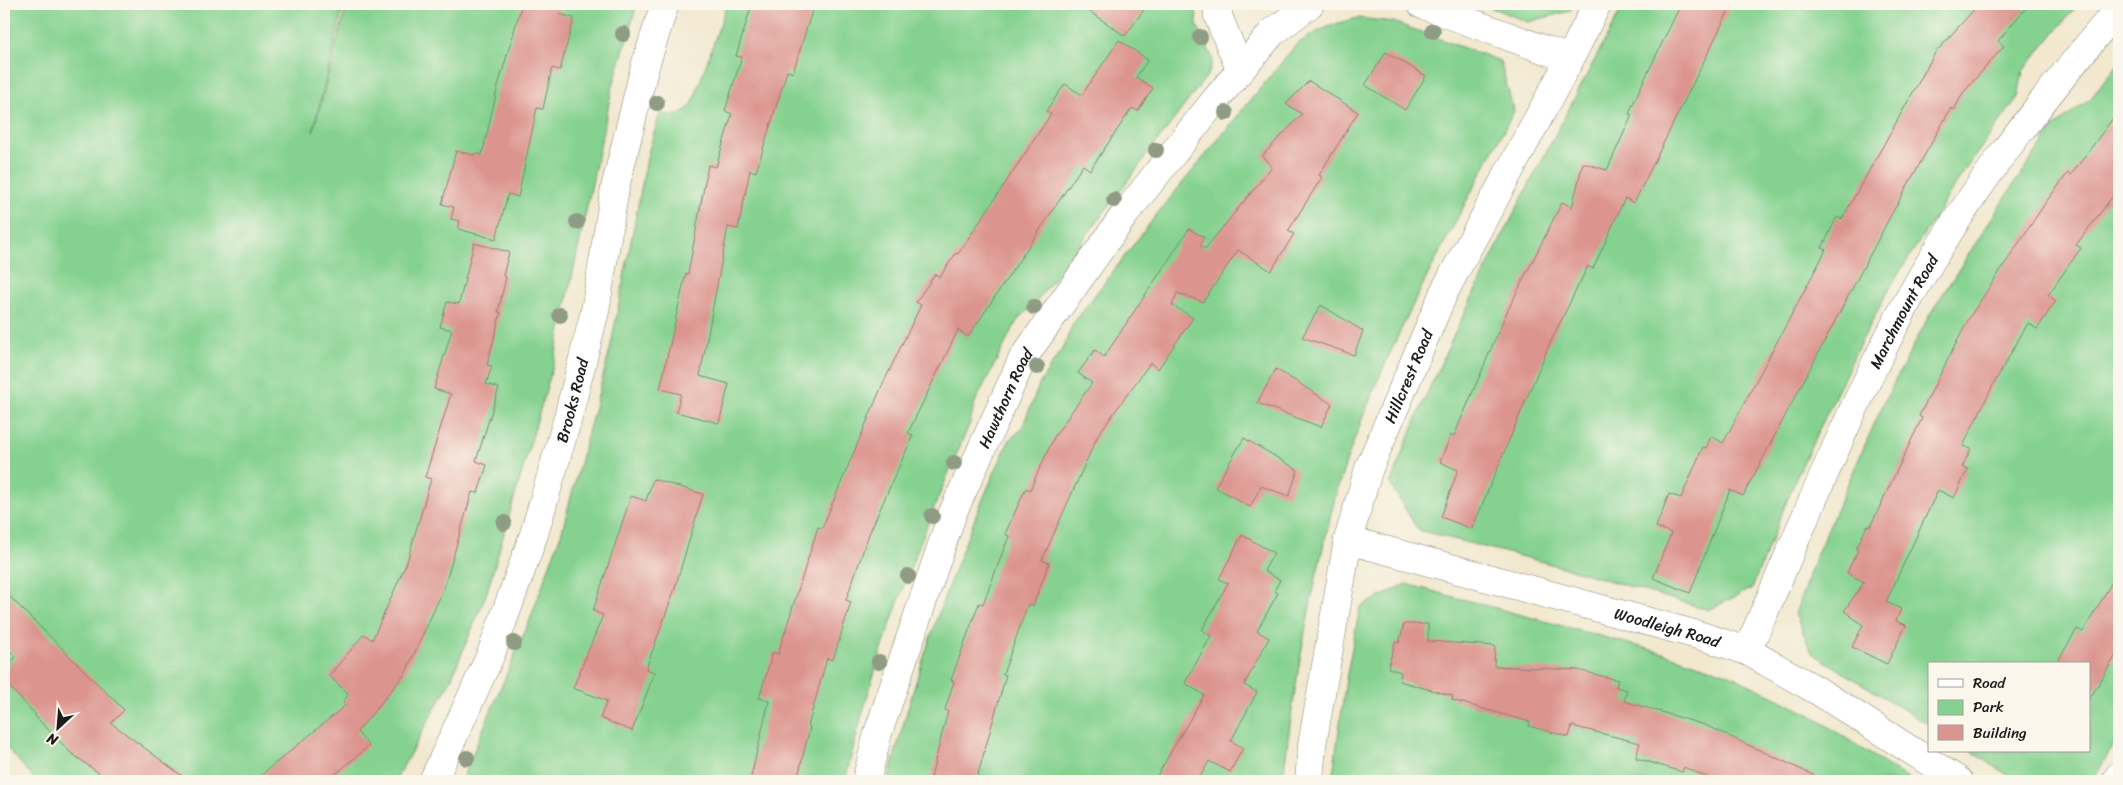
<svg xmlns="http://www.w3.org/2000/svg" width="2123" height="785" viewBox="0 0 2123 785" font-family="Sriracha,sans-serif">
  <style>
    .green { fill: #85d290; stroke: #507756 }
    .building { fill: #dc948f }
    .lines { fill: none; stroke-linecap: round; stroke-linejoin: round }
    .minor-casing { stroke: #868276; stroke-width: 29 }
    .minor { stroke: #fff; stroke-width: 28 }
    .tree { fill: #909b83 }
    .labels { text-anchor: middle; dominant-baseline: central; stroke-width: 5; stroke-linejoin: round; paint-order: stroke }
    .street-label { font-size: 16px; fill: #1c1c1c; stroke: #fbf7ec }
  </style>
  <rect width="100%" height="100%" fill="#fbf7ec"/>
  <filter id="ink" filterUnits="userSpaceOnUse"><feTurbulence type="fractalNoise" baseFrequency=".02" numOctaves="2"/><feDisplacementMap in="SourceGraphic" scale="10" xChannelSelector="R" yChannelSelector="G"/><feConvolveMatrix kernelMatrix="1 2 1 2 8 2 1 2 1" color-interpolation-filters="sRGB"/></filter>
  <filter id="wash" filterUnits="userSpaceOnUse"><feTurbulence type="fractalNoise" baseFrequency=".0096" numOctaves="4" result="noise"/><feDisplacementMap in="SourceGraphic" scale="20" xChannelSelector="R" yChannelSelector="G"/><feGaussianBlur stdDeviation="1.12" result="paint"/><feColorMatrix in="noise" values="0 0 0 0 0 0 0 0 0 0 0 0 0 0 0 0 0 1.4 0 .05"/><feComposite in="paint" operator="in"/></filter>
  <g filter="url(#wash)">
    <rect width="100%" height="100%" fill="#f1e8cf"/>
    <g class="green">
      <polygon points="4,4 344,4 313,132 347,4 637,4 612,89 554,362 486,595 450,682 395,781 36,781 4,744"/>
      <path d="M727,4H1196L1197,25L1213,59L1209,73L1037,301L1017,321L975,402L970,423C919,539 874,657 845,781H461L531,617L562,531L610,350L648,153L660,113C673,118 682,114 692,105Z"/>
      <polygon points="1482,4 1574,4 1570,11 1528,22"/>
      <path d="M1624,4H2078L2023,71L2018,97L1967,167L1890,287L1857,350L1796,478L1752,588L1709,610L1570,569L1418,530L1390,484C1454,317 1542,162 1624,4Z"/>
      <path d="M1358,18L1393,22L1500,61L1514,111C1451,233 1380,353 1339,484C1333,503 1329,523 1324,543C1305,622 1292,700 1283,781H888C918,664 958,549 1010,439L1021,430L1040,383L1064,346L1073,324L1157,214L1295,46C1314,31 1334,23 1358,18Z"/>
      <polygon points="2119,63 2119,737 2092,781 2017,781 1970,751 2089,751 2089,664 1929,664 1929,725 1812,653 1795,614 1815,558 1884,402 1930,314 2010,190 2055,126 2091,98"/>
      <polygon points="1406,584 1663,653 1728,674 1811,715 1911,781 1332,781 1346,679 1360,607"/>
    </g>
    <g id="blocks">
      <g class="building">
        <polygon points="522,4 561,4 559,14 574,18 560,70 552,68 543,109 537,108 518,197 508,194 496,239 458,229 460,221 451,219 454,207 442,204 456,151 474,155 475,153 482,155 498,86"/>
        <polygon points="752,4 814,4 793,73 787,71 756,172 750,170 738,229 728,227 700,376 729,384 719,423 676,412 681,394 660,389 686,273 688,274 708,165 716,167 732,114 725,111 742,57 736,56"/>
        <polygon points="1079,4 1148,4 1125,36"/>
        <polygon points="1681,4 1732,4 1634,203 1625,198 1593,269 1588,266 1549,345 1472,529 1441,517 1458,470 1440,462 1451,435 1454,436 1506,314 1562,202 1572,207 1583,163 1607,170 1632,115 1629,114 1635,99"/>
        <polygon points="1979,4 2029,4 1998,41 2004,46 1963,93 1954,110 1951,108 1891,215 1743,496 1730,490 1690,593 1653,578 1671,533 1656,527 1669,494 1681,498 1703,447 1706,448 1711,436 1723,443 1826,250 1822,248 1837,217 1842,219 1935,53"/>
        <polygon points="1119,40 1148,60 1136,77 1153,88 1138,111 1132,108 1090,170 1083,165 968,337 958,330 908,433 913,435 869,534 846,600 851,602 833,660 827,658 808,726 810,727 797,781 750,781 769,701 759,698 773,652 778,654 818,527 822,528 881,388 921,305 916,302 935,274 940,277 956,253 958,254 1038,134 1051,114 1046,111 1065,84 1082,95"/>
        <polygon points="1386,52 1426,76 1405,110 1365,85"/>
        <polygon points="1309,81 1358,112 1319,175 1322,177 1288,231 1294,234 1271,271 1238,250 1203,302 1177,293 1172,305 1193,318 1158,369 1150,363 1098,435 1042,560 1049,563 1033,606 1028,604 1003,674 1006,675 976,781 945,781 931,777 948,711 945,710 954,681 951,680 979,603 983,604 1009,536 1005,534 1026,488 1030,490 1054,437 1092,383 1078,373 1095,350 1104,357 1189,229 1204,237 1200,245 1205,249 1272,167 1262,156 1302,114 1286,104"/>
        <polygon points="2119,110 2119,188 2076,245 2081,248 2048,295 2056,301 2037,329 2028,323 1992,387 1963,446 1971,449 1962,467 1968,469 1954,498 1938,490 1886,602 1901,609 1896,621 1906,625 1887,664 1852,647 1863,625 1844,611 1864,582 1847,573 1858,550 1856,549 1867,526 1870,527 1922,418 1919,416 1969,318 2046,202 2068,173 2071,175"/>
        <polygon points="474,243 509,252 503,276 506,277 498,312 501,312 487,365 492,366 486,384 499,388 476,461 487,465 478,493 472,492 444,588 405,674 357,732 369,746 327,781 254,781 346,705 343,702 349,694 329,676 364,634 372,640 407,562 431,479 425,477 451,394 434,389 452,330 440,327 447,302 459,304"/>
        <polygon points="1321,305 1363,331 1354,355 1302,337"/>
        <polygon points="1276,369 1332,404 1321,427 1257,403"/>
        <polygon points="1244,438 1298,470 1289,496 1261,486 1250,507 1215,487"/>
        <polygon points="653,479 703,494 674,591 646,669 655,672 632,731 600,718 607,701 573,688 603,615 593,611 631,496 646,501"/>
        <polygon points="1242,535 1274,553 1264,571 1280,580 1274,591 1278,593 1257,631 1269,638 1244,685 1257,692 1231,741 1243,748 1230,772 1209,761 1198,781 1154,781 1204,695 1185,683 1211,636 1202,630 1228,583 1219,579"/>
        <polygon points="2119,570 2119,650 2089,700 2089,664 2056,664 2077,629 2083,632"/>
        <polygon points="4,591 124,710 111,723 189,781 110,781 71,753 35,716 36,715 4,681 4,670 16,657 4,644"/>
        <polygon points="1404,624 1428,624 1428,641 1495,646 1494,666 1578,670 1618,680 1616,687 1627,690 1624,701 1705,725 1826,781 1715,781 1684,767 1682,772 1636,758 1640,743 1572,726 1569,737 1529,726 1530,722 1452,700 1453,696 1399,681 1401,672 1388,668 1395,642 1399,643"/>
      </g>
    </g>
  </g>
  <g filter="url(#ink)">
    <use href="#blocks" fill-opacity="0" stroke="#868276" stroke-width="1"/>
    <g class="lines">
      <defs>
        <g id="minor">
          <polyline points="1218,4 1218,16 1240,69"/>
          <polyline points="1421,4 1570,59"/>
          <path id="s1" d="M1348,540L1705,637L1747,651L1818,691L1959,781"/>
          <path id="s2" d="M1747,651C1796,541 1841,428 1897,321C1956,208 2037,105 2119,8"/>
          <path id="s3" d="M433,781L491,654L534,534L567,421L595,311L615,188L645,66L665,4"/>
          <path id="s4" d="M866,781L878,733L953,512L1023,358L1125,214L1216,99L1272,33L1310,4"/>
          <path id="s5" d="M1309,781L1312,745L1348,540L1369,468L1445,290L1570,59L1597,4"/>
          <polyline points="2116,781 2119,776"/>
        </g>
      </defs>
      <use href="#minor" class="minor-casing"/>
      <use href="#minor" class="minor"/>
    </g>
    <g class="tree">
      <circle cx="1433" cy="31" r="8"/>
      <circle cx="623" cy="34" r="8"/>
      <circle cx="1200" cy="37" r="8"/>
      <circle cx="657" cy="103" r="8"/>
      <circle cx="1226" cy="113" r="8"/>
      <circle cx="1156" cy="150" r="8"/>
      <circle cx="1114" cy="200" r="8"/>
      <circle cx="577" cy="222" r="8"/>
      <circle cx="1034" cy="307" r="8"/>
      <circle cx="560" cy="315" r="8"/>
      <circle cx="1037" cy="367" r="8"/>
      <circle cx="954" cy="463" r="8"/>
      <circle cx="932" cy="516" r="8"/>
      <circle cx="504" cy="523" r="8"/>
      <circle cx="908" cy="576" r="8"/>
      <circle cx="514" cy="643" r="8"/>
      <circle cx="879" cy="662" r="8"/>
      <circle cx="467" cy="758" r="8"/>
    </g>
  </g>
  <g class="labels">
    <g class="street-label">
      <text stroke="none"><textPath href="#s2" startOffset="374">Marchmount Road</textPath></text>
      <text stroke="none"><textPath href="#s5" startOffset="419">Hillcrest Road</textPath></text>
      <text stroke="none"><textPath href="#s3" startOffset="406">Brooks Road</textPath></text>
      <text stroke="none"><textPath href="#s4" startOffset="408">Hawthorn Road</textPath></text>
      <text stroke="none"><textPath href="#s1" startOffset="331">Woodleigh Road</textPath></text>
    </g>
  </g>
  <rect width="2123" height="785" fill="none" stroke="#fbf7ec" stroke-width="20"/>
  <rect x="1928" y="662" width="162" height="90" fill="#fbf7ec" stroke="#a29f99"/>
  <rect x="1938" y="679" width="25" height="8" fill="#ffffff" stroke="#a29f99"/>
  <text x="1973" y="688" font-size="15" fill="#1c1c1c">Road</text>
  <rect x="1938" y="700" width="25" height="15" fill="#85d290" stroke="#a29f99"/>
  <text x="1973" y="712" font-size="15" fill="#1c1c1c">Park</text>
  <rect x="1938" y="725" width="25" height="15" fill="#dc948f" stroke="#a29f99"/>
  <text x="1973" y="738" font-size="15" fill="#1c1c1c">Building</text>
  <g transform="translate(58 728) rotate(206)" stroke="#fbf7ec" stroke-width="4" paint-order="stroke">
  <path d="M0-4L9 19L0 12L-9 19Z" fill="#1c1c1c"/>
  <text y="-8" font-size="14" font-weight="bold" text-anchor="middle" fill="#1c1c1c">N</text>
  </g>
</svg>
